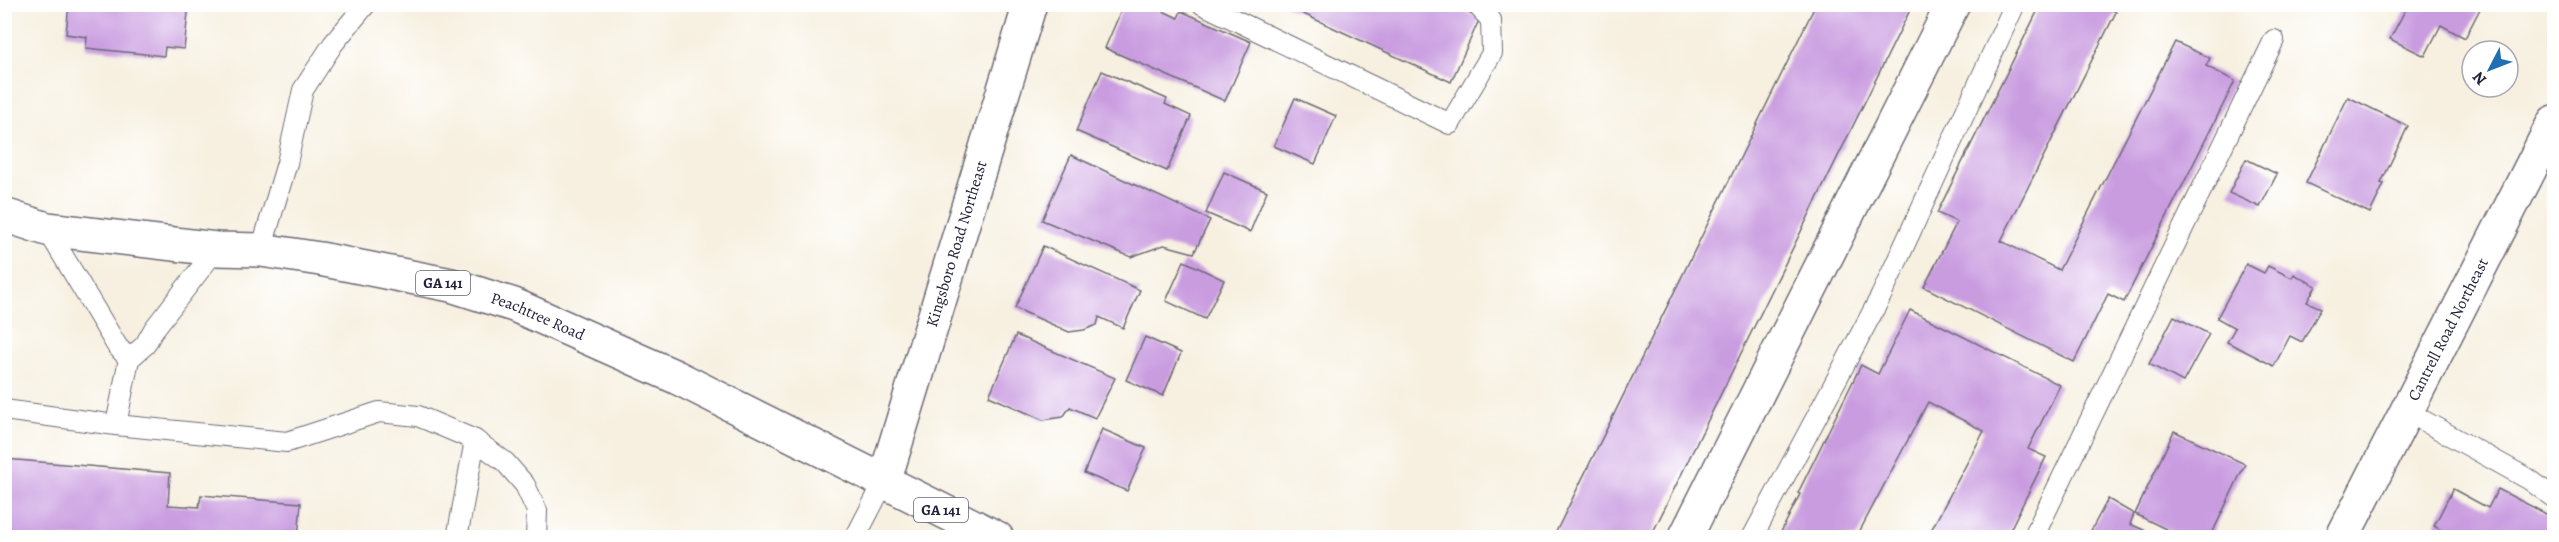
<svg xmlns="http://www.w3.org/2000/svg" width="2559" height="542" viewBox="0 0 2559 542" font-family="Alegreya,serif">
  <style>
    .building { fill: #c99ce0 }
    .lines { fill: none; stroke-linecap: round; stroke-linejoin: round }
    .service-casing { stroke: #6d6a75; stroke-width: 22 }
    .minor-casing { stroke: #6d6a75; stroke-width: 36 }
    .trunk-casing { stroke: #6d6a75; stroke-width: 36 }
    .service { stroke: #fff; stroke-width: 20 }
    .minor { stroke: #fff; stroke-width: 33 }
    .trunk { stroke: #fff; stroke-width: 33 }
    .labels { text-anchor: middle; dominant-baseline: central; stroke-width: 4.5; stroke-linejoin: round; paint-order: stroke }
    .shield { fill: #fff; stroke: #646476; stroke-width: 1.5 }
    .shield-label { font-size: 15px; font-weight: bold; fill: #22223b }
    .street-label { font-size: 16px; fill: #22223b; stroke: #fff }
  </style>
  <rect width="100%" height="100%" fill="#fff"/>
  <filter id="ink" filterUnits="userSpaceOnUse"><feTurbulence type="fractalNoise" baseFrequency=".0167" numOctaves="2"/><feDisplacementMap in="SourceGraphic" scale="12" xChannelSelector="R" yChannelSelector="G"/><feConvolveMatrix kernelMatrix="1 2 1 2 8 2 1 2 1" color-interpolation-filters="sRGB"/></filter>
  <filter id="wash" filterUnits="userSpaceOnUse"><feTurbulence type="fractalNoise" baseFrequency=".008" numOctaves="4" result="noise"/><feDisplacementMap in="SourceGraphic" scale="24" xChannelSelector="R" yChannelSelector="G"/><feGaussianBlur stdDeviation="1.35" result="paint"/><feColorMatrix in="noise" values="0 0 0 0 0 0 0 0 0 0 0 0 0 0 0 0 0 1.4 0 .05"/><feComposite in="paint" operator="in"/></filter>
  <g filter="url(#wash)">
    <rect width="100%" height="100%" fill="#f7f0e0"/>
    <g id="blocks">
      <g class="building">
        <polygon points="69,4 189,4 184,49 165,47 164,56 86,48 87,37 66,34"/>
        <polygon points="1124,4 1148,4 1178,18 1181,11 1251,42 1225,101 1105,48"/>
        <polygon points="1816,4 1913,4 1650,538 1553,538"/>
        <polygon points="2041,4 2101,4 2116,12 2001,241 2059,270 2175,42 2210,58 2206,66 2235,81 2124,302 2108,294 2074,362 1924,287 1957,222 1937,213"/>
        <polygon points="1284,5 1450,5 1480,18 1451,82"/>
        <polygon points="2408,5 2482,5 2465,38 2441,25 2425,56 2390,39"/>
        <polygon points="1102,71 1167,99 1165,104 1191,116 1167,171 1076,131"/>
        <polygon points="2348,97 2408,126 2381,183 2384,184 2370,213 2306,183"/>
        <polygon points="1295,98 1336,116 1315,164 1274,146"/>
        <polygon points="1071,155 1210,220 1194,253 1164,245 1131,257 1042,220"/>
        <polygon points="2246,159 2277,174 2260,207 2229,193"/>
        <polygon points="1224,172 1267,191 1250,232 1206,213"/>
        <polygon points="1043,246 1140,290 1123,328 1099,317 1097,325 1084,330 1069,332 1015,308"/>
        <polygon points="1184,261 1224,280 1205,319 1166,301"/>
        <polygon points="2246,264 2264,273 2268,266 2292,278 2294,274 2316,286 2307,302 2321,308 2302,342 2290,336 2274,366 2227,342 2235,328 2217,318"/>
        <polygon points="1910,310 2060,385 2028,449 2046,457 2006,538 1927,538 1984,431 1928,402 1856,538 1778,538 1800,494 1798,493 1861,365 1878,374"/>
        <polygon points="2174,316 2209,334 2183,382 2149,364"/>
        <polygon points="1016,335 1115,378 1095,418 1070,407 1063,417 1043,420 989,396"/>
        <polygon points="1145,337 1181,353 1163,396 1126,380"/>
        <polygon points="1102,429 1146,448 1127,491 1084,473"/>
        <polygon points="2174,431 2245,464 2210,538 2184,538 2135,514"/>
        <polygon points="5,459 170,473 168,505 199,507 201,495 301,503 298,538 5,538"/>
        <polygon points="2453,489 2488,508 2498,489 2554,518 2554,538 2455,538 2434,526"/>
        <polygon points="2108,499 2134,514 2130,524 2162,538 2090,538 2088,536"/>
      </g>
    </g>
  </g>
  <g filter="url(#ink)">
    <use href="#blocks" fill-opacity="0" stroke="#6d6a75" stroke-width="1.5"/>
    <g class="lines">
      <defs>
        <g id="service">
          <polyline points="1202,4 1450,124 1492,53 1491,20 1476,4"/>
          <polyline points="47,229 117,346 129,359"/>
          <polyline points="261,250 287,163 303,90 333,44 366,4"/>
          <polyline points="4,410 116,425 287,442 379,412 418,416 475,440 505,462 525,485 537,511 536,538"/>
          <polyline points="2406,411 2530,480 2554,498"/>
          <polyline points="116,425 129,359 145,345 154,329 216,249"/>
          <polyline points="457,538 475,440"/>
          <polyline points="855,538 884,482"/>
          <polyline points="1752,538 1881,296 2015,4"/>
          <polyline points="2033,538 2274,40"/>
        </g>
        <g id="minor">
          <path id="s1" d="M884,482L1030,4"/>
          <polyline points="1685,538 1953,4"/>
          <path id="s2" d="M2342,538L2554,122"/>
        </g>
        <g id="trunk">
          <path id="s3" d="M4,215L47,229L216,249L261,250L320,259L451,285L514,305L676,377L997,538"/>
        </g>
      </defs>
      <use href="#service" class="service-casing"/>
      <use href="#minor" class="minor-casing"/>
      <use href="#trunk" class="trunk-casing"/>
      <use href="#service" class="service"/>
      <use href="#minor" class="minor"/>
      <use href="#trunk" class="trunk"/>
    </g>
  </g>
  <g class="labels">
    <g class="shield">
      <rect x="416" y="271" width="54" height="24" rx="4.5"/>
      <rect x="914" y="498" width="54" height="24" rx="4.5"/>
    </g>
    <g class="shield-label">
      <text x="443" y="283">GA 141</text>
      <text x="941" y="510">GA 141</text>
    </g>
    <g class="street-label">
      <text stroke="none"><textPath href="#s1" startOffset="249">Kingsboro Road Northeast</textPath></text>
      <text stroke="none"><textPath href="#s3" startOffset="546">Peachtree Road</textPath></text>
      <text stroke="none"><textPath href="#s2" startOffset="234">Cantrell Road Northeast</textPath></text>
    </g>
  </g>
  <rect width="2559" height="542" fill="none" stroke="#fff" stroke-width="24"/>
  <g transform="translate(2490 69) rotate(228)"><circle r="28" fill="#ffffff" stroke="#a7a7b1" stroke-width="1.5"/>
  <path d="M0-4.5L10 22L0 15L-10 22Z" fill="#1f6fb2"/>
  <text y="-9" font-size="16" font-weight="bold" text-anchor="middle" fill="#22223b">N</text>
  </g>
</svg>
